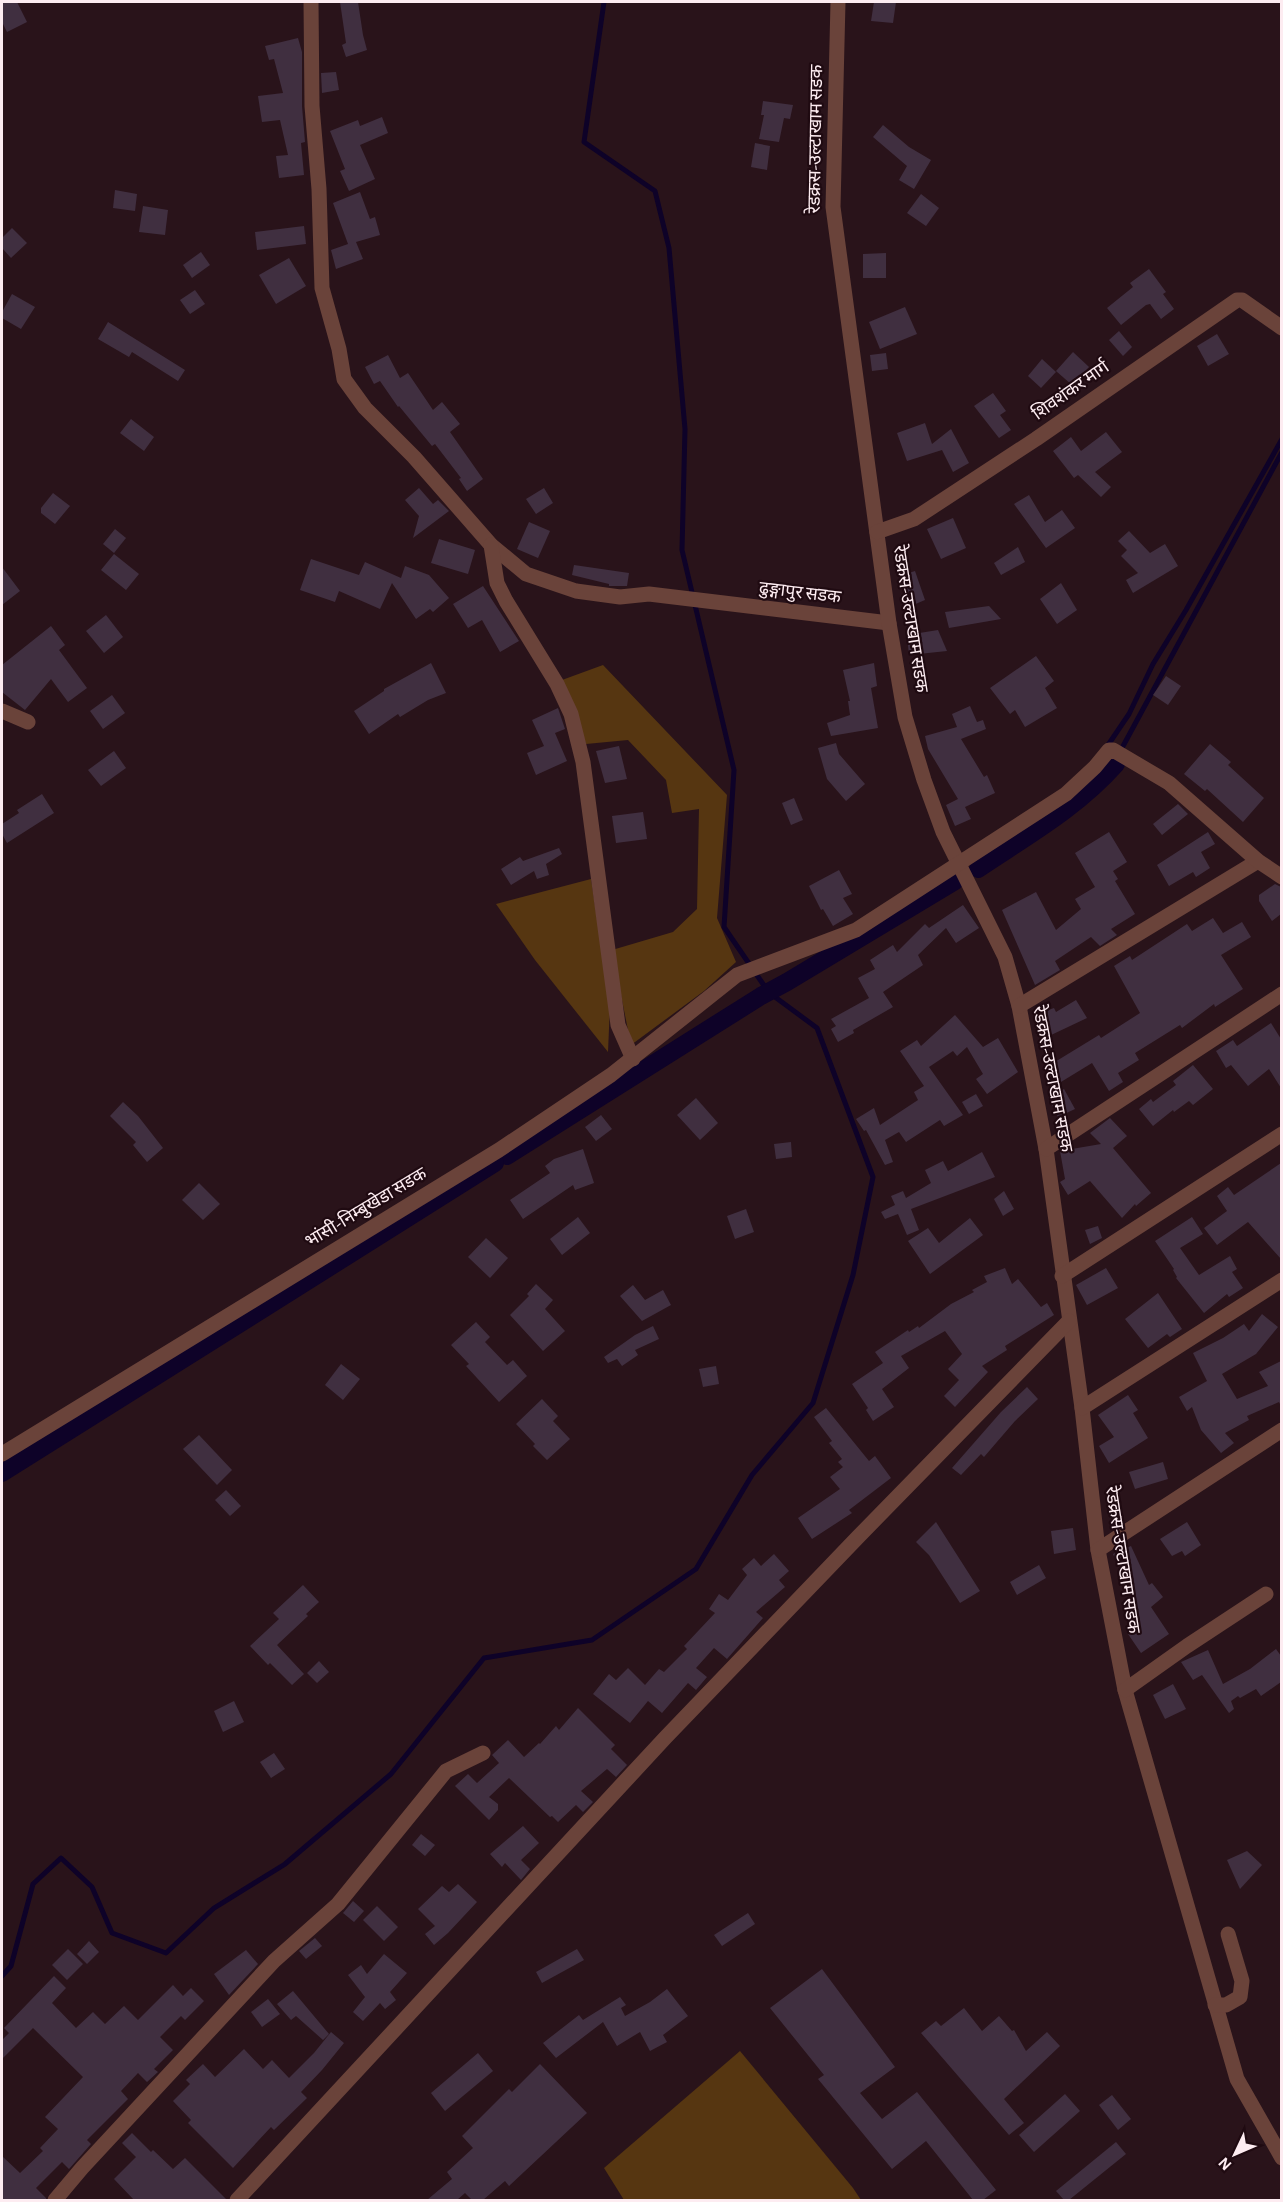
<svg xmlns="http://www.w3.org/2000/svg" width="1283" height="2202" viewBox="0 0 1283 2202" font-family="'Alegreya Sans','Noto Sans Devanagari',sans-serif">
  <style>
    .green { fill: #563611 }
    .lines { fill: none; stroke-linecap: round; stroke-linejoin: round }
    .stream { stroke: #0e0228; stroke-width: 5 }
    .canal { stroke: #0e0228; stroke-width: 18 }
    .building { fill: #402f40 }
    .minor { stroke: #6a433a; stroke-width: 15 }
    .labels { text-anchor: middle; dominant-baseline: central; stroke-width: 4.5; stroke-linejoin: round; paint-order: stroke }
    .street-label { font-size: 18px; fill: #fdecf1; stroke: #1f0a11 }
  </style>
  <rect width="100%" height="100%" fill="#29131a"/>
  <g class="green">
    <polygon points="603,665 727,795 717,918 736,962 704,991 631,1045 612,950 673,932 697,909 699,809 672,813 666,780 628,740 586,744 562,680"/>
    <polygon points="591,879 610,1005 608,1052 535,960 496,904"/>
    <polygon points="740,2051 853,2188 861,2200 624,2200 604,2168"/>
  </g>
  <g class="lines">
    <g class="stream">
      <polyline points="1106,748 1129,714 1153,664 1186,610 1282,439"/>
      <polyline points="1122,748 1282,452"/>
      <polyline points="2,1976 11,1966 33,1884 61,1858 92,1887 112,1933 166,1953 214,1908 285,1864 391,1774 484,1658 592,1640 696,1569 752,1475 813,1403 853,1275 873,1177 817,1028 775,997 763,984 724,927 734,770 682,550 685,429 669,248 655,191 584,142 604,2"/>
    </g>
    <g class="canal">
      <path d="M978,869C1027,836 1076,809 1116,764"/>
      <polyline points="507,1156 761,996 787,982 955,881"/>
      <polyline points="2,1473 495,1163"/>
    </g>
  </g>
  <g class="building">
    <polygon points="2,2 17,2 27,22 7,32 2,22"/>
    <polygon points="340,2 358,2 363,35 367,50 346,57 342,45 346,43"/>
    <polygon points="874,2 896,2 893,23 871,21"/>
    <polygon points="298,38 302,52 302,106 305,142 301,143 304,175 279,178 276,156 288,155 280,120 262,122 258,96 283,93 274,59 269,60 265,46"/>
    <polygon points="336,72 339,90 322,93 321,73"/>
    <polygon points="763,101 793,105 790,119 784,118 779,142 759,139 764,115 761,115"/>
    <polygon points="382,117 388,133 360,145 375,179 349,191 340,171 345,169 330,131 358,120 360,126"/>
    <polygon points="883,125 909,147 931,160 914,189 899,180 907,166 873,137"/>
    <polygon points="755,143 770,146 767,170 751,167"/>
    <polygon points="115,190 137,194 135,211 113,208"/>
    <polygon points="360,192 370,219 375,217 380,235 356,242 363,259 336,269 331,250 348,244 333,203"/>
    <polygon points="921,194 939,208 926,226 907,213"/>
    <polygon points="143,206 168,210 165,235 139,232"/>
    <polygon points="304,226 306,244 257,250 255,232"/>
    <polygon points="12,228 27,243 11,258 2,248 2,238"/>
    <polygon points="201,252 210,265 192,278 183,265"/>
    <polygon points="886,253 886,278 863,278 863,254"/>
    <polygon points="289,258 306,286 276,304 259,275"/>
    <polygon points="1149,269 1166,292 1163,294 1174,309 1161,319 1150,304 1146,305 1121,325 1107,308 1133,287 1130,283"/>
    <polygon points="195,290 205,304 190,314 180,300"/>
    <polygon points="12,294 35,307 21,329 2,318 2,312"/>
    <polygon points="905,307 917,334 880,349 869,322"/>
    <polygon points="108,322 185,370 178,381 132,352 129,357 98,339"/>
    <polygon points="1119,331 1132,347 1123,356 1109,340"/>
    <polygon points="1217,334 1229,354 1208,366 1197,346"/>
    <polygon points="1073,352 1089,367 1072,385 1056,371"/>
    <polygon points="886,353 888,369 872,371 870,355"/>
    <polygon points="388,355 400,378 408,373 433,410 442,402 460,424 450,432 483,479 467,491 459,479 461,478 435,444 432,446 399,406 398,407 380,381 374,384 365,367"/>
    <polygon points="1042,359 1056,372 1041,388 1028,376"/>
    <polygon points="993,393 1006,411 1000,415 1011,430 999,438 974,406"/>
    <polygon points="131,419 154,437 144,451 120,433"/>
    <polygon points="925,423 932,444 951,429 969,463 953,472 942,450 907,461 897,433"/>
    <polygon points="1106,432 1122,452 1095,472 1111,487 1101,497 1078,475 1074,478 1053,451 1071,437 1081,451"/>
    <polygon points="419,488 433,504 438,500 449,511 413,538 419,516 405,500"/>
    <polygon points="544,488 553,503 536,514 526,499"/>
    <polygon points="53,493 70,506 55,524 41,513 41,508"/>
    <polygon points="1029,495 1045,522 1062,510 1075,528 1046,548 1014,504"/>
    <polygon points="953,518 966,548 941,559 927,529"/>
    <polygon points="529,522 550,531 538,558 517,549"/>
    <polygon points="115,529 126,538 114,553 103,544"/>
    <polygon points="1129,531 1150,553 1165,544 1178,566 1133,593 1126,580 1138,573 1121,556 1127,550 1118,541"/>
    <polygon points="439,539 475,550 468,574 431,563"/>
    <polygon points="1018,547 1025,562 1001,575 994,563"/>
    <polygon points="114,554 139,574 126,590 101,570"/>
    <polygon points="311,559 359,575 365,562 401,578 405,566 429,575 449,598 433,612 430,609 416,619 392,583 380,609 339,591 335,602 300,590"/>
    <polygon points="574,565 629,573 627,586 609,586 609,584 572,575"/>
    <polygon points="2,567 20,591 2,605"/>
    <polygon points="915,571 925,600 906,608 900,596 905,594 899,576"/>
    <polygon points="1061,583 1077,610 1057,624 1040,599"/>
    <polygon points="483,586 519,641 500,652 482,620 468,628 453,604"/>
    <polygon points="989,606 1001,619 949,628 945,612"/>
    <polygon points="106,615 123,637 104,653 86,631"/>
    <polygon points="51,626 65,645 59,650 87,688 68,702 51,679 25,710 2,692 2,665"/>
    <polygon points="938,630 947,651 909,655 907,635"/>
    <polygon points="1036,656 1054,681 1045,688 1057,708 1025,727 1015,710 1010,714 990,688"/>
    <polygon points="431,663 446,693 428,700 400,717 398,714 369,734 354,711 384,691 384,689"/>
    <polygon points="874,663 877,686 871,688 878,728 831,736 827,723 850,715 848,701 850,701 843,670"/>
    <polygon points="1166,676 1181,686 1168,705 1153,695"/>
    <polygon points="112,695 125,713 103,729 90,711"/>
    <polygon points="970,706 977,722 983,720 986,729 961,739 984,777 987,775 995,793 965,807 971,819 955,826 946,805 958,799 928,749 925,736 957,727 952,714"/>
    <polygon points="558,708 565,729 555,733 567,761 536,775 527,753 544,746 532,720"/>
    <polygon points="836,743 839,754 865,784 846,801 827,779 818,748"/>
    <polygon points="1210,744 1231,762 1228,765 1264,798 1243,822 1207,789 1205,791 1184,774"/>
    <polygon points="619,746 627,779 605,783 596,751"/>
    <polygon points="114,751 126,768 101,786 88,770"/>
    <polygon points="42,794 54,813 7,843 2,834 2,824 19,813 17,810"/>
    <polygon points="794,798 803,820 791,825 782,803"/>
    <polygon points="1178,804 1188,814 1162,835 1153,824"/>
    <polygon points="643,812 647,839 616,843 612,816"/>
    <polygon points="1109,832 1127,862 1113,871 1118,879 1115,881 1135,914 1111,929 1117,935 1100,946 1091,937 1055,961 1060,970 1035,985 1002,910 1036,892 1056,930 1081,909 1075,899 1095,887 1075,853"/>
    <polygon points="1208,832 1215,844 1201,852 1210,868 1196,877 1193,872 1169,886 1157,865"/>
    <polygon points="559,848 562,854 546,864 549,875 537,879 534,871 511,885 501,869 520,857 523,861"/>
    <polygon points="839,870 852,894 843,898 853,914 833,926 823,909 821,910 809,886"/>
    <polygon points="1275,884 1281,887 1281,914 1272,921 1259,901 1259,895"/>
    <polygon points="963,905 979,928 956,943 946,928 918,955 923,965 883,992 893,1007 853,1030 854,1033 838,1042 831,1029 836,1026 831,1019 869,998 858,978 875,969 870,960 893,945 897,952 925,924 929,928"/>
    <polygon points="1213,918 1223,933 1242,922 1251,937 1221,955 1243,989 1215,1007 1214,1004 1182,1028 1180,1025 1135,1053 1139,1060 1118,1073 1123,1082 1109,1091 1092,1063 1056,1085 1045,1068 1099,1035 1101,1038 1140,1013 1114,966 1130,956 1132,960 1187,924 1192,931"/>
    <polygon points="1076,1000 1087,1018 1049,1036 1040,1013 1054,1008 1056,1012"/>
    <polygon points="955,1015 983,1047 998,1038 1018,1072 987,1094 976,1079 983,1074 967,1047 957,1056 953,1051 929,1067 963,1115 944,1126 940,1120 906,1142 899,1132 885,1140 893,1162 885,1165 866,1130 864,1131 856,1119 874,1108 880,1125 918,1100 914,1092 924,1086 900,1051 917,1040 921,1046"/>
    <polygon points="1271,1023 1281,1039 1281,1088 1269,1069 1248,1086 1231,1065 1226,1068 1216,1051 1233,1040 1237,1046"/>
    <polygon points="1193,1065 1213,1089 1193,1105 1189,1101 1174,1112 1173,1110 1153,1126 1139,1109 1151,1099 1153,1102 1176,1085 1173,1081"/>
    <polygon points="1064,1089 1075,1109 1058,1117 1048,1097"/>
    <polygon points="976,1094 983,1106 969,1114 962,1102"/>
    <polygon points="696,1098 718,1123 700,1140 677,1115"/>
    <polygon points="123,1102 138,1116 163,1148 147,1162 133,1145 136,1142 110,1116"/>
    <polygon points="601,1115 612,1129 596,1141 585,1127"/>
    <polygon points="1110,1118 1127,1136 1113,1148 1151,1193 1136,1206 1135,1204 1122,1218 1090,1181 1068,1195 1060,1182 1065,1179 1060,1151 1101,1144 1090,1133"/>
    <polygon points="791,1142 792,1157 776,1159 774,1144"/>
    <polygon points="583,1149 594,1183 575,1190 573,1185 523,1219 510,1200 550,1173 545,1166 554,1159"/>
    <polygon points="982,1152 995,1177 911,1209 919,1230 907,1235 898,1214 885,1219 881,1212 895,1205 891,1196 903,1191 906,1198 931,1183 925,1170 943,1161 948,1171"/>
    <polygon points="1281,1163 1281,1259 1248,1222 1217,1245 1204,1228 1227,1211 1217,1196 1228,1187 1234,1195"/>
    <polygon points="199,1183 220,1204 203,1220 182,1200"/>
    <polygon points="1004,1191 1014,1209 1003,1216 994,1199"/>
    <polygon points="746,1209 754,1232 735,1239 727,1216"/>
    <polygon points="578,1217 590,1233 562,1255 550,1239"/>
    <polygon points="1192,1217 1203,1234 1180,1248 1199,1275 1230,1256 1237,1269 1232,1272 1243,1288 1229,1297 1227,1294 1204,1313 1176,1278 1177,1277 1173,1270 1174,1269 1155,1241"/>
    <polygon points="970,1218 983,1235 930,1274 908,1241 928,1228 939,1243"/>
    <polygon points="1098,1226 1102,1238 1090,1244 1085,1230"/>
    <polygon points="486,1238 508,1258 490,1278 468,1257"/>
    <polygon points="1005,1268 1012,1284 1018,1279 1041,1307 1047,1303 1054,1315 1005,1346 1007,1350 982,1366 988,1372 955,1407 944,1396 959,1380 948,1369 962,1354 945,1331 901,1356 909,1368 882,1389 894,1407 873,1421 866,1410 868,1408 852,1384 883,1363 875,1352 908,1330 909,1332 918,1326 919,1328 951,1304 974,1292 972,1290 987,1282 984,1276"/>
    <polygon points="1106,1268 1118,1288 1087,1305 1076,1285"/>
    <polygon points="536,1284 553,1300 545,1309 565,1331 543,1351 510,1315 529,1296 527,1294"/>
    <polygon points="633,1285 645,1300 663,1290 671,1305 642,1321 620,1296"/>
    <polygon points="1158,1293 1182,1329 1170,1337 1167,1334 1148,1348 1125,1319"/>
    <polygon points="1262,1314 1278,1327 1256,1354 1222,1374 1237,1399 1268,1386 1259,1372 1281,1361 1281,1406 1279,1402 1247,1416 1249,1420 1225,1433 1234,1443 1221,1453 1201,1430 1192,1407 1187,1411 1179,1397 1207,1381 1193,1353 1223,1338 1244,1324 1249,1331"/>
    <polygon points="476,1322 490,1337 485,1342 507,1365 513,1360 527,1376 499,1402 466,1366 469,1364 451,1345"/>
    <polygon points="653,1326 659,1339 635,1350 638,1355 622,1366 617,1359 608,1363 604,1357 635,1335"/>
    <polygon points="341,1364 360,1379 343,1400 325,1385"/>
    <polygon points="716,1366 719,1384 703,1387 699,1369"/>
    <polygon points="1027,1387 1038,1399 1015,1421 984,1457 981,1454 961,1475 952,1468 1001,1412"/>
    <polygon points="1128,1395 1138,1410 1133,1413 1148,1438 1109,1463 1099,1446 1114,1437 1098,1415"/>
    <polygon points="542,1399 558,1416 553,1421 570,1439 547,1460 533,1446 535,1444 516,1424"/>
    <polygon points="826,1408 869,1461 875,1456 891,1478 849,1510 852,1513 812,1539 798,1518 840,1489 830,1477 843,1467 838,1462 842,1459 829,1443 832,1441 814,1417"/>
    <polygon points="199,1435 232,1470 217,1485 183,1449"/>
    <polygon points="1163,1462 1168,1479 1135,1489 1129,1472"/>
    <polygon points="226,1490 241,1506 230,1516 215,1500"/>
    <polygon points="936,1522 980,1591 960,1603 929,1555 916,1542"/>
    <polygon points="1187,1522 1201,1545 1185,1556 1182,1551 1172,1556 1160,1539"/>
    <polygon points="1073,1528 1076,1550 1054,1554 1051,1531"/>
    <polygon points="1131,1546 1149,1585 1152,1583 1163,1597 1151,1607 1169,1634 1141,1653 1128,1634 1139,1627 1122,1605 1132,1597 1113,1554"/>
    <polygon points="774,1554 789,1571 779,1580 785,1587 756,1612 763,1618 727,1659 714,1648 696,1668 707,1677 696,1690 688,1683 662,1713 648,1701 630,1723 593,1694 609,1674 616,1680 628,1668 645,1685 659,1669 664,1672 687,1649 684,1646 715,1613 709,1609 719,1594 728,1600 747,1575 742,1569 754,1558 761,1566"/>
    <polygon points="1039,1565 1046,1578 1017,1595 1010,1582"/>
    <polygon points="303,1585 319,1602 306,1614 308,1616 277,1645 304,1674 292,1685 270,1663 268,1665 250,1646 279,1619 273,1613"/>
    <polygon points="1276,1649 1281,1656 1281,1682 1261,1696 1256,1689 1240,1698 1238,1696 1231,1701 1234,1709 1229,1713 1202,1675 1193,1680 1181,1662 1208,1650 1223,1684 1250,1669"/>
    <polygon points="319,1661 329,1672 317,1683 307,1673"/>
    <polygon points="1173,1684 1186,1709 1165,1719 1153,1695"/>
    <polygon points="234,1701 244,1722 223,1732 214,1711"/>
    <polygon points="578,1708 615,1745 611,1749 627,1765 616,1777 607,1769 581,1791 593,1802 583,1812 576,1805 558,1822 552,1816 550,1817 509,1778 489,1797 498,1804 498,1810 489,1820 455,1786 468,1774 477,1783 499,1763 492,1755 508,1740 524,1757 539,1743 540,1744 556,1726 559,1730"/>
    <polygon points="274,1753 285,1769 271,1778 260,1762"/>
    <polygon points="523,1826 539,1843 521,1860 530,1869 521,1880 505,1863 502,1867 490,1854"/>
    <polygon points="421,1834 435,1845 425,1856 412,1845"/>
    <polygon points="1247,1851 1262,1865 1240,1889 1227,1860"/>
    <polygon points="458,1884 477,1902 448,1933 434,1945 425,1934 435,1926 418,1909 442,1886 449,1892"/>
    <polygon points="353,1901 364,1911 354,1922 343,1913"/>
    <polygon points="377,1906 398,1927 384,1941 363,1920"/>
    <polygon points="748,1913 755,1924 722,1946 714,1935"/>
    <polygon points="315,1938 322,1946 306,1959 299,1951"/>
    <polygon points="89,1941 99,1952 87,1964 77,1954"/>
    <polygon points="68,1949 83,1964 67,1980 52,1965"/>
    <polygon points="577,1949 584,1960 542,1983 536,1972"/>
    <polygon points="246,1950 258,1964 229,1995 214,1974"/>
    <polygon points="384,1954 407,1973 390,1992 396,2000 385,2009 380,2003 363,2021 353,2012 365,1997 348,1975 361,1965 367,1974"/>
    <polygon points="822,1969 895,2067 860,2093 882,2119 917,2092 996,2190 983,2200 973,2200 926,2141 892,2169 818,2079 824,2075 770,2008"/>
    <polygon points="54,1976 66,1988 52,2003 76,2028 93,2012 105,2024 124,2006 138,2020 173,1985 183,1996 191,1988 204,2001 185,2020 181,2016 160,2037 173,2050 154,2069 158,2072 147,2082 138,2073 121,2091 128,2099 87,2140 91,2144 69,2169 62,2162 36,2188 46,2198 46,2200 2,2200 2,2156 20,2173 43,2151 40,2148 58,2129 45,2117 83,2077 33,2028 2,2059 2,2040 9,2033 4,2028"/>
    <polygon points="667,1989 688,2016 663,2035 667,2042 650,2051 640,2032 617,2046 603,2022 556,2058 543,2043 579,2015 583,2020 620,1997 626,2005 621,2008 625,2016 650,2002"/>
    <polygon points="293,1991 329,2034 323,2040 296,2016 291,2020 277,2004"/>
    <polygon points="268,1999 280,2014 262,2027 251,2012"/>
    <polygon points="964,2008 982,2031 999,2016 1012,2031 1014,2030 1026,2051 1047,2032 1060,2046 1004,2099 1024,2123 1009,2135 921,2033 936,2021 941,2026"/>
    <polygon points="331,2032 344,2043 322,2070 301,2092 307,2098 274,2130 271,2127 233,2168 188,2123 191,2120 173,2101 190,2084 186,2080 203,2064 215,2077 244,2049 263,2069 272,2060 289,2078 314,2053"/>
    <polygon points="478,2053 493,2071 445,2111 431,2093"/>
    <polygon points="540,2064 587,2113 509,2186 505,2181 483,2200 472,2200 465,2193 457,2200 427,2200 452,2179 447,2172 473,2148 462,2136 509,2089 512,2092"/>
    <polygon points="1065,2094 1080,2111 1034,2152 1019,2135"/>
    <polygon points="1112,2095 1131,2119 1118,2130 1099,2105"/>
    <polygon points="132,2133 151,2152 153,2150 173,2169 185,2158 227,2200 134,2200 114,2179 136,2157 122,2143"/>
    <polygon points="1116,2142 1126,2154 1069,2200 1064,2200 1056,2191"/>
  </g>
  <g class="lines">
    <g class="minor">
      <polyline points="311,2 312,106 319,189 322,288 339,349 344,379 365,408 414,457 491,545 526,574 576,591 620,597 649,594 889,623"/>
      <polyline points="838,2 833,207 889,623 905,717 924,780 943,832 1005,957 1019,1006 1046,1149 1082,1408 1098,1550 1125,1690 1237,2079 1282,2158"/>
      <polyline points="877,532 914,519 1036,439 1237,300 1242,300 1282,328"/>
      <polyline points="491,545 497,583 506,601 557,684 571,714 583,762 618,1025 633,1059"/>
      <polyline points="2,711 28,722"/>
      <polyline points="1019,1006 1258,861"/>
      <polyline points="1046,1149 1282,994"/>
      <polyline points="1062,1276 1282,1134"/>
      <polyline points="1082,1408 1282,1280"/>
      <polyline points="2,1454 499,1150 611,1075 737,975 856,930 1066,794 1095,767 1109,750 1113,750 1169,783 1258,861 1282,877"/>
      <polyline points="1098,1550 1282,1430"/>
      <polyline points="1125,1690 1187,1646 1266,1594"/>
      <polyline points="1215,2005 1226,2005 1240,1997 1242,1981 1228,1934"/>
      <polyline points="55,2200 82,2168 274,1961 338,1904 446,1771 483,1753"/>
      <polyline points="237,2200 665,1738 858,1537 1069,1321"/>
    </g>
  </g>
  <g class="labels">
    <g class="street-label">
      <text transform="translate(816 139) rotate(-89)">रेडक्रस-उल्टाखाम सडक</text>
      <text transform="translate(1071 391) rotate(-35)">शिवशंकर मार्ग</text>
      <text transform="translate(800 593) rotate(7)">ढुङ्गापुर सडक</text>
      <text transform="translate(910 619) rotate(81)">रेडक्रस-उल्टाखाम सडक</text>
      <text transform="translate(1052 1079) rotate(79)">रेडक्रस-उल्टाखाम सडक</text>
      <text transform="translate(366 1208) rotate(-31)">भांसी-निम्बुखेडा सडक</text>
      <text transform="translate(1122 1560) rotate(81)">रेडक्रस-उल्टाखाम सडक</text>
    </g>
  </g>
  <rect width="1283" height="2202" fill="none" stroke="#fdecf1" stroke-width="6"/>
  <g transform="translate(1235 2154) rotate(226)" stroke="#1f0a11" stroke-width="4.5" paint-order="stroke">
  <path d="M0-4.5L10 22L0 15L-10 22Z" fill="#fdecf1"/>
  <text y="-9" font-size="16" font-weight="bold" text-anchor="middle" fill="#fdecf1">N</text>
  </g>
</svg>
